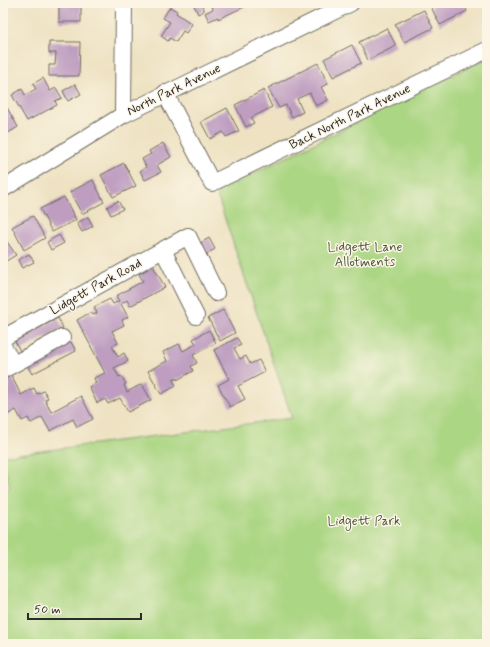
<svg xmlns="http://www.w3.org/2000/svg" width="490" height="647" viewBox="0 0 490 647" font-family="Mynerve,sans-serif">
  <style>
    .green { fill: #abd683; stroke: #6b8057 }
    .building { fill: #be9dc1 }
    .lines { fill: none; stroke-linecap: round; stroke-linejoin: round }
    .minor-casing { stroke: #6f6b60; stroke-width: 18 }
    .minor { stroke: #fff; stroke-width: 16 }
    .labels { text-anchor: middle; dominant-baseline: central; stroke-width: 3; stroke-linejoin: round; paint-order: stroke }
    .street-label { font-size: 13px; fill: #2b2b2b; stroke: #fcf5e5 }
    .park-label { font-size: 13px; fill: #4b5641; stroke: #fcf5e5 }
  </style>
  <rect width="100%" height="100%" fill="#fcf5e5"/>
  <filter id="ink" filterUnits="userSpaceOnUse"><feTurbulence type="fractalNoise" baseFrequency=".025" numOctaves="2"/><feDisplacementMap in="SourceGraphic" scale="8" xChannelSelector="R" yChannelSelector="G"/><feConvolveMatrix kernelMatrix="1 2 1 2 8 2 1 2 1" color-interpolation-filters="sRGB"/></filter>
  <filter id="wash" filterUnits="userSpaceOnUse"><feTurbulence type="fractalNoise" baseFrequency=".012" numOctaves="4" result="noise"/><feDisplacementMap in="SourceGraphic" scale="16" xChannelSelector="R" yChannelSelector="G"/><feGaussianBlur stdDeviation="0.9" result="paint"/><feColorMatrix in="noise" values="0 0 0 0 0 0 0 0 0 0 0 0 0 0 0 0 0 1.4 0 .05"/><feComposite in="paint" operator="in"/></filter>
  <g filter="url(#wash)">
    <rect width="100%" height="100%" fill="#eee2c2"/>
    <polygon class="green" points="487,58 487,644 3,644 3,492 10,487 3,464 3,456 292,418 216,192"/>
    <g id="blocks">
      <g class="building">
        <rect x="59" y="3" width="22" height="19"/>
        <polygon points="193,3 201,3 204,11 198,14"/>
        <polygon points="211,3 245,3 246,6 218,19 218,17 209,21 205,13 213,9"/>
        <polygon points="438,3 463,3 467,11 440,25 431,7"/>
        <polygon points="170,7 177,11 176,13 192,24 186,33 183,31 176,42 170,38 168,41 161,36 170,22 163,18"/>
        <polygon points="424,10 433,28 404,42 395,24"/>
        <polygon points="387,28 396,46 368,60 359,42"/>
        <polygon points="49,42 80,42 79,76 49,76 49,65 55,65 56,53 49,53"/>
        <polygon points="352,45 361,63 333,77 324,59"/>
        <polygon points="318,63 328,84 321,87 328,100 316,106 310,93 303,96 297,99 303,112 292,117 286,105 279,108 268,88"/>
        <polygon points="43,78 50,91 56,88 62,98 55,101 57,105 27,121 12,95 22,89 25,95 36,89 33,84"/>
        <polygon points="75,84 81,94 68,101 63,91"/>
        <polygon points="264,90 272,107 251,118 254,123 246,127 235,105"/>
        <polygon points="3,101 18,127 3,136"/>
        <polygon points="227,108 239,131 226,137 223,132 210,139 201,122"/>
        <polygon points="163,143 171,157 157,165 161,172 145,180 140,171 146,167 142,159 151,154 149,151"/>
        <polygon points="124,163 136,186 113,197 101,175"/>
        <polygon points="93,180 104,202 82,214 70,192"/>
        <polygon points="64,197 76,220 52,232 40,209"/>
        <polygon points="118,201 123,209 111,215 107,207"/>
        <polygon points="33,216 45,238 24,250 12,227"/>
        <polygon points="88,217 93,226 82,232 77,223"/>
        <polygon points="59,235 64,243 51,250 47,242"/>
        <polygon points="3,236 16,255 3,263"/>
        <polygon points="209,238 215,249 205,255 199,244"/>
        <polygon points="29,254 34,262 22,268 18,260"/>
        <polygon points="153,266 165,287 130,306 127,300 121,304 128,317 122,320 124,325 112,331 118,343 112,346 118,357 124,353 128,361 114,368 119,377 121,376 126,384 124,385 127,392 142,384 151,400 128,412 120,398 108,404 105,399 97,403 89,387 96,383 94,378 105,373 77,320 91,312 93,315 97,313 94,307 110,299 113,304 119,301 116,296 143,281 139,274"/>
        <polygon points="223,310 235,333 220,341 208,318"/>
        <polygon points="58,318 63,328 20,351 15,341"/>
        <polygon points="209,330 216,343 193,355 197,363 191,366 193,371 177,380 177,378 173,380 176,386 161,394 148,371 167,361 163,352 179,344 183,351 196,344 193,339"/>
        <polygon points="237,338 241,345 234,348 240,359 246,356 250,364 259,360 265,372 238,386 245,399 230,407 218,385 229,379 214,350"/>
        <polygon points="71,342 76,351 32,374 27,365"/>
        <polygon points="11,375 21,395 34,388 37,394 44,391 48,398 45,400 51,412 81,396 93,419 77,427 73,419 50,431 42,417 31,423 28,418 22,421 16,410 3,417 3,380"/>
      </g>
    </g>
  </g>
  <g filter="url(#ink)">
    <use href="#blocks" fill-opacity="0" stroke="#6f6b60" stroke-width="1"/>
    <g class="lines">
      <defs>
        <g id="minor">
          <polyline points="165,93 212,183 487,50"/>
          <polyline points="123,115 124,3"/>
          <polyline points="3,189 123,115 351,3"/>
          <polyline points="163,250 196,316"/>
          <polyline points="3,338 188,236 216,293"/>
          <polyline points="3,346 13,364"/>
          <polyline points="3,370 62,338"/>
        </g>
      </defs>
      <use href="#minor" class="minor-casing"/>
      <use href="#minor" class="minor"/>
    </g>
  </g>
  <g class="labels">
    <g class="street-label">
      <text transform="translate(174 90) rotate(-26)">North Park Avenue</text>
      <text transform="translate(350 117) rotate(-26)">Back North Park Avenue</text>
      <text transform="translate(96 287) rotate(-29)">Lidgett Park Road</text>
    </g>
    <g class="park-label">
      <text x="365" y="247">Lidgett Lane<tspan x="365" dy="15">Allotments</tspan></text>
      <text x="364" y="521">Lidgett Park</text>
    </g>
  </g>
  <rect width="490" height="647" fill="none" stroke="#fcf5e5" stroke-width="16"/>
  <path d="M28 613v6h113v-6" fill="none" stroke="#2b2b2b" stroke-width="2"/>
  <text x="34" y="613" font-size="12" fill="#2b2b2b" stroke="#fcf5e5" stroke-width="3" paint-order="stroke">50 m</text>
</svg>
